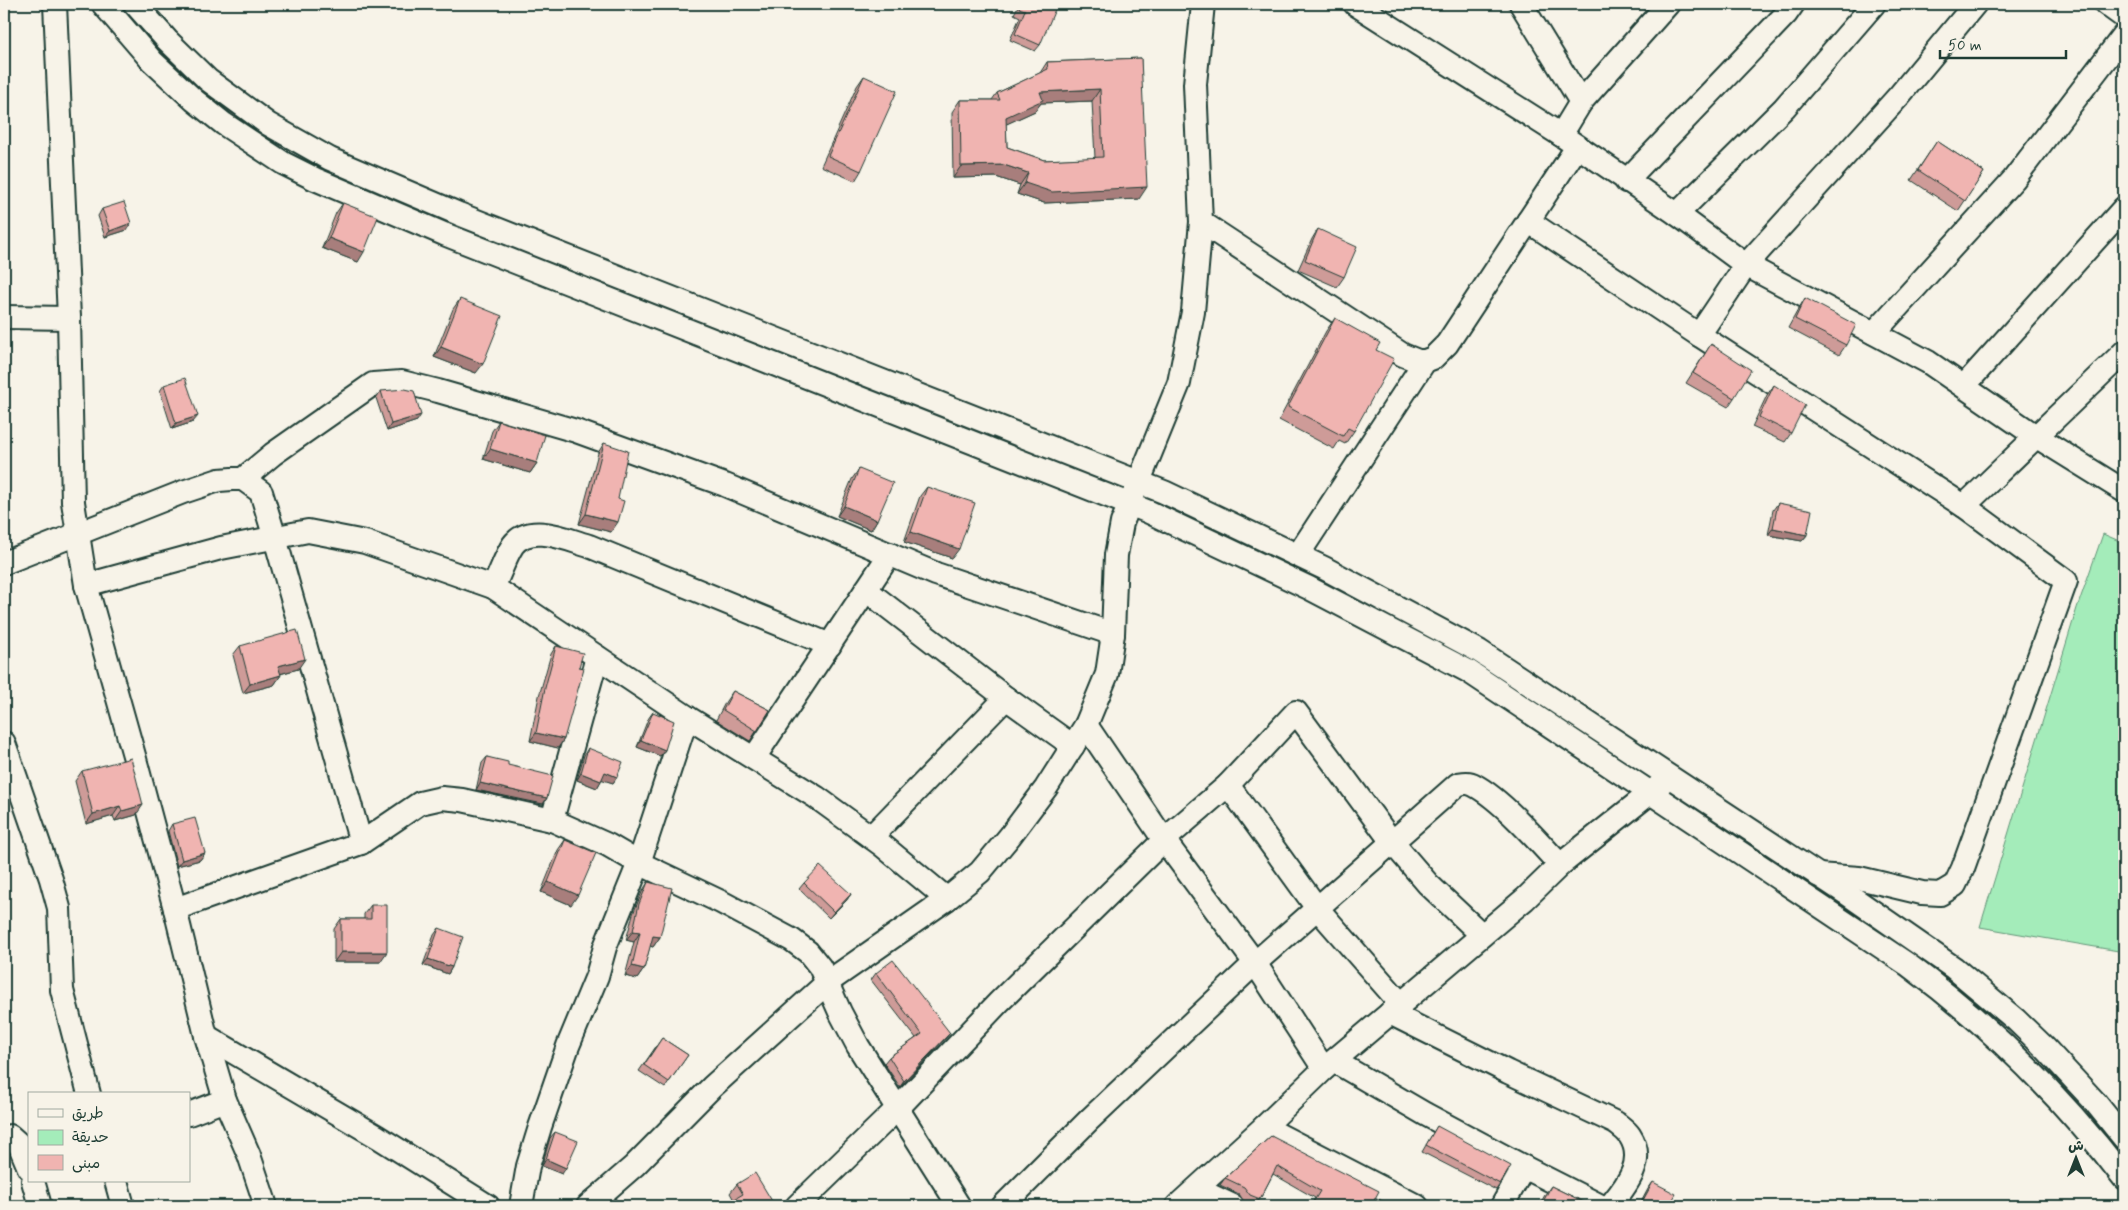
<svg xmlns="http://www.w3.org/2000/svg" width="2128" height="1210" viewBox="0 0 2128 1210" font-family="Mynerve,'Playpen Sans Arabic',sans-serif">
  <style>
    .green { fill: #a4ecba; stroke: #629477 }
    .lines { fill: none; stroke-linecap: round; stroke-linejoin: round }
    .minor-casing { stroke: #1f3d34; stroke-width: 26 }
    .minor { stroke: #f7f3e8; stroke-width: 22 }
    .wall { fill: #ce9b98; stroke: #1f3d34; fill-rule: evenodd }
    .shaded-wall { fill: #a87e7c; stroke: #1f3d34 }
    .building { fill: #f0b4b1; stroke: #1f3d34; fill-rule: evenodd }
  </style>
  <rect width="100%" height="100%" fill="#f7f3e8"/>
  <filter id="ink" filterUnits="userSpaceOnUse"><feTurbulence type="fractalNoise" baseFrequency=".02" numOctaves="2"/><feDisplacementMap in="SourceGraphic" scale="10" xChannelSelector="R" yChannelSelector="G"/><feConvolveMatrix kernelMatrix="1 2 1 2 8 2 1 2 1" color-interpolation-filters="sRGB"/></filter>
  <g filter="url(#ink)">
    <polygon class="green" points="2103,534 2124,543 2124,952 1980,927 2077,608"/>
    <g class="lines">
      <defs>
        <g id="minor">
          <polyline points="55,4 69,318 73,502 86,585 135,759 175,909 206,1036 225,1100 249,1155 266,1206"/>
          <path d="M103,4L152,61L194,100L224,124L283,163L315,179L444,234L1149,512L1309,588L1468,671L1907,964C1990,1025 2061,1096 2124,1178"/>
          <polyline points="135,4 167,40 208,80 268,124 330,159 459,214 1164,492 1324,568 1479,651 1846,893 1954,968 2016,1020 2045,1048 2095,1102 2124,1138"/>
          <polyline points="1355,4 1561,135 1677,214 1746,265 1928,362 2037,437 2124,491"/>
          <polyline points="1521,4 1581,102"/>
          <polyline points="1975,4 1898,97 1746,265 1699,335 1964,506 2124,352"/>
          <polyline points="2106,4 2124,17"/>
          <polyline points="1561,135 1581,102 1668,4"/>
          <polyline points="1626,181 1786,14 1793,4"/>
          <polyline points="1677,214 1784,108 1874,4"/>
          <polyline points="1528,221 1699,335"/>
          <polyline points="1201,222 1403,355 1418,361 1425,361"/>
          <polyline points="4,317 69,318"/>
          <polyline points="1874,333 2014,179 2124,35"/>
          <polyline points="1964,386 2124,208"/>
          <polyline points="243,479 273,454 373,384 402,382 438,391 576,431 725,485 936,574 1113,634"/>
          <polyline points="1298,555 1425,361 1433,358 1447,344 1577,147"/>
          <polyline points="4,563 183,492 219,480 232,479 243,479 261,492 275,538 361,843"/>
          <polyline points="86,585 221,548 308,531 365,542 493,587 687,717 816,797 882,845 947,899"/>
          <path d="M493,587C500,574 505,557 513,545C530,522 568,540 589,546L830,645"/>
          <polyline points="866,590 1006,698"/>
          <polyline points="1086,725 1164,840 1255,963 1324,1069"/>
          <polyline points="4,743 51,879 59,908 62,990 89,1094"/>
          <polyline points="754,758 890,554"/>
          <polyline points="1228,785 1317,908 1401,1004"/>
          <polyline points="552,820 597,657"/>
          <polyline points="871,837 1006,698 1073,746"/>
          <polyline points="1818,875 1859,878 1922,893 1940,894 1955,885 1963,868 2066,581 1964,506"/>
          <polyline points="175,909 361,843 420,803 442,798 462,800 552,820 608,845 639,863 721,902 792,940 808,952 820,967 840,1012 858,1046 959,1206"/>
          <path d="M1390,1013L1508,1072L1616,1123C1621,1127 1627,1131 1630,1136C1647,1162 1625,1187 1610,1206"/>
          <polyline points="206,1036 378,1137 488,1206"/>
          <polyline points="1334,1061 1425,1114 1524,1167 1502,1206"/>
          <polyline points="189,1114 225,1100"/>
          <polyline points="1264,1127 1417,1206"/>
          <polyline points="4,1137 10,1136 19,1144 29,1168"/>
          <polyline points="1524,1167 1601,1206"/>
          <polyline points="33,1181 40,1206"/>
          <polyline points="116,1181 123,1206"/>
          <polyline points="1197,1189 1233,1206"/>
          <polyline points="521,1206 528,1166 540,1127 568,1046 597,976 605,947 639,863 687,717"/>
          <polyline points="588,1206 634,1166 712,1087 828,982 947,899 980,872 1010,836 1046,788 1086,725 1107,674 1113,634 1116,555 1122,523 1179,383 1193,312 1201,222 1195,84 1203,4"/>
          <polyline points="797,1206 898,1108 999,1002 1164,840 1228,785 1296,712 1392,842 1428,884 1482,935"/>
          <path d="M1003,1206L1089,1120L1255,963L1458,784C1464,783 1469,782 1474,785C1501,799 1539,842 1560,865"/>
          <polyline points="1177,1206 1264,1127 1324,1069 1525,899 1560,865 1660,785"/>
        </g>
      </defs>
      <use href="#minor" class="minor-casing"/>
      <use href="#minor" class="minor"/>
    </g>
    <g class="wall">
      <polygon points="1019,4 1049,4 1040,45 1035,51 1010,40 1020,17 1014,14"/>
      <path d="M1141,58L1139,199L1044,203L1017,194L1020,185L996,177L953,178L952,112L960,100H992L997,93L1040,73L1047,62ZM1092,101L1095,158L1044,160L1007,147L1006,124L1035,111L1041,103Z"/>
      <polygon points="864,76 861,171 855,181 821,166 857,86"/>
      <polygon points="1937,141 1984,172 1958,211 1911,180"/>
      <polygon points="343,203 358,262 322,248 336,213"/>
      <polygon points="102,209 127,230 105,237 98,216"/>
      <polygon points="1318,229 1344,277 1337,287 1298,270 1312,239"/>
      <polygon points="1805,298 1846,345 1839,355 1788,328 1799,308"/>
      <polygon points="460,299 476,373 434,357 453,309"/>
      <polygon points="1335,318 1376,350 1354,431 1345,444 1339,441 1334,449 1279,420 1326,331"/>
      <polygon points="1711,344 1734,398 1728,407 1686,383"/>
      <polygon points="164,385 193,422 172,429 160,391"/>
      <polygon points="1774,385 1791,433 1785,442 1752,427 1767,395"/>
      <polygon points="381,391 417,421 387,431 376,398"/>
      <polygon points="499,421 537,463 530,473 483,459 492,431"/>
      <polygon points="604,443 611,532 579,524 598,453"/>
      <polygon points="859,469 877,520 871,530 837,516 852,479"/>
      <polygon points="927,487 952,558 904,542 920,496"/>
      <polygon points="1778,503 1807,535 1802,541 1768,535 1773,510"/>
      <polygon points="240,646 298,669 280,674 281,675 274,685 243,693 233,655"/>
      <polygon points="556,646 564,739 558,748 530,741 539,696 551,654"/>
      <polygon points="733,691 770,710 750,741 716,720 726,701"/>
      <polygon points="653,712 665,750 660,756 637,747 648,719"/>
      <polygon points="588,748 617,777 613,783 602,779 597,788 577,780 584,755"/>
      <polygon points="487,757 508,765 547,798 543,804 476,790 482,763"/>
      <polygon points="82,771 136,815 115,821 113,816 86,824 75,781"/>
      <polygon points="172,824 205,853 200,860 177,866 168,831"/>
      <polygon points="565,840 571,905 541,892 558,850"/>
      <polygon points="648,882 660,937 653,947 650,946 644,969 637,979 625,976 634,942 626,940 633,914 642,892"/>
      <polygon points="804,883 851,894 846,901 829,918 799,889"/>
      <polygon points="371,905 380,962 334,962 334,929 341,919 364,919 364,914"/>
      <polygon points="439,928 452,967 448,974 423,965 434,935"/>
      <polygon points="876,973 950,1033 945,1039 900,1087 884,1063 889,1057 916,1038 871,980"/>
      <polygon points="662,1038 688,1055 665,1088 639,1071"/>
      <polygon points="1437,1126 1500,1184 1496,1190 1422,1152"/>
      <polygon points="555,1132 562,1174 542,1166 550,1138"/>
      <polygon points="1271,1136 1371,1206 1310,1206 1315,1198 1273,1174 1260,1199 1255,1206 1245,1203 1239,1194 1220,1185 1225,1178"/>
      <polygon points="1653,1182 1669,1206 1639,1206 1648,1189"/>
      <polygon points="737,1184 775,1206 734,1200 730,1193"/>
      <polygon points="1551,1186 1592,1206 1539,1206 1546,1193"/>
    </g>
    <g class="shaded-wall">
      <polygon points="1100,89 1092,101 1041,103 1035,111 998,128 1006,117 1040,92"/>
      <polygon points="1004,165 1028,173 1020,185 996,177 953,178 961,166"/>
      <polygon points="1025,183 1147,187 1139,199 1044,203 1017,194"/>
      <polygon points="131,223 127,230 105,237 110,231"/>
      <polygon points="329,238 364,252 358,262 322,248"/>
      <polygon points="441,347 483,364 476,373 434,357"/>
      <polygon points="421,415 417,421 387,431 391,424"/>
      <polygon points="198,416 193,422 172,429 176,423"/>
      <polygon points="490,449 537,463 530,473 483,459"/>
      <polygon points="844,506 877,520 871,530 837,516"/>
      <polygon points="586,514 618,522 611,532 579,524"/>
      <polygon points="1773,528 1807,535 1802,541 1768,535"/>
      <polygon points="911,532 959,549 952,558 904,542"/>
      <polygon points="305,659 298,669 272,676 278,666"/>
      <polygon points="281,675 274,685 243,693 250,684"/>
      <polygon points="536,733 564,739 558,748 530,741"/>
      <polygon points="641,740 665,750 660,756 637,747"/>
      <polygon points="605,772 617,777 613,783 600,779"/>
      <polygon points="581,773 601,781 597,788 577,780"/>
      <polygon points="480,783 547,798 543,804 476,790"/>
      <polygon points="143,805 136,815 115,821 122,811"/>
      <polygon points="120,806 113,816 86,824 93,814"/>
      <polygon points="205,853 200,860 177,866 182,860"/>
      <polygon points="548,882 578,895 571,905 541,892"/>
      <polygon points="851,894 846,901 829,918 834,912"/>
      <polygon points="633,931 640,932 634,942 626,940"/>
      <polygon points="653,936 660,937 653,947 646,945"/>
      <polygon points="341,952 387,952 380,962 334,962"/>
      <polygon points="428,959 452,967 448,974 423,965"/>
      <polygon points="632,966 644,969 637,979 625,976"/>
      <polygon points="950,1033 945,1039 900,1087 904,1081"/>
      <polygon points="546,1159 566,1168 562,1174 542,1166"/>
    </g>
    <g class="building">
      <polygon points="1021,4 1049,4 1056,7 1040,45 1015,34 1025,10 1019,8"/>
      <path d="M1141,58L1147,187L1052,192L1025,183L1028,173L1004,165L961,166L960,100H1000L997,93L1048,69L1047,62ZM1100,89L1103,157L1044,160L1007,147L1006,117L1043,100L1040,92Z"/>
      <polygon points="864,76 897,91 861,171 828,156"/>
      <polygon points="1937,141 1984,172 1965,201 1918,170"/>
      <polygon points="124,202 131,223 110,231 102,209"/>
      <polygon points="343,203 378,217 364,252 329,238"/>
      <polygon points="1318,229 1357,247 1344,277 1305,260"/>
      <polygon points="1805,298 1856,325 1846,345 1795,319"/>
      <polygon points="460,299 502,316 483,364 441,347"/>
      <polygon points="1335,318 1380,343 1376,350 1394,359 1354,431 1348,428 1343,436 1288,407"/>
      <polygon points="1711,344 1751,370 1734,398 1693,373"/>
      <polygon points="185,378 198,416 176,423 164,385"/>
      <polygon points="1774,385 1805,405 1791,433 1759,417"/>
      <polygon points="405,389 414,391 421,415 391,424 381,391"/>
      <polygon points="499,421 545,435 537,463 490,449"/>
      <polygon points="604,443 628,451 618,499 624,501 618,522 586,514"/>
      <polygon points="859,469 893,483 877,520 844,506"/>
      <polygon points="927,487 975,503 959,549 911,532"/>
      <polygon points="1778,503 1812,510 1807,535 1773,528"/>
      <polygon points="297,630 305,659 278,666 281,675 250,684 240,646"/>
      <polygon points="556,646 583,653 579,667 584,668 564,739 536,733 545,688"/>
      <polygon points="733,691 770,710 757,731 723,710"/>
      <polygon points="653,712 674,721 665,750 641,740"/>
      <polygon points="588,748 623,762 617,777 605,772 601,781 581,773"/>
      <polygon points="487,757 508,762 508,765 553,776 547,798 480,783"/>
      <polygon points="131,758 143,805 122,811 120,806 93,814 82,771"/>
      <polygon points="195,818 205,853 182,860 172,824"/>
      <polygon points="565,840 596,853 578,895 548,882"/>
      <polygon points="820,866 851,894 834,912 804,883"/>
      <polygon points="648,882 672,888 660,937 653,936 644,969 632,966 640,932 633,931 639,904"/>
      <polygon points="371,905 387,905 387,952 341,952 341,919 371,919"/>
      <polygon points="439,928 463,937 452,967 428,959"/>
      <polygon points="893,960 950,1033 904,1081 889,1057 922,1034 876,973"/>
      <polygon points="662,1038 688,1055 669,1082 644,1065"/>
      <polygon points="1437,1126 1511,1166 1500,1184 1426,1145"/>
      <polygon points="555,1132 578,1141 566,1168 546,1159"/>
      <polygon points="1271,1136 1379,1191 1371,1206 1311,1206 1320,1191 1277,1166 1260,1199 1250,1195 1244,1187 1225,1178"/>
      <polygon points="755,1173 775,1206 723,1206 743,1194 737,1184"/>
      <polygon points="1653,1182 1676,1194 1669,1206 1645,1206 1641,1204"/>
      <polygon points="1551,1186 1592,1206 1541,1206"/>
    </g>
  </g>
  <rect width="2128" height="1210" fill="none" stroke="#f7f3e8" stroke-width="20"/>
  <rect x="10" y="10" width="2108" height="1190" fill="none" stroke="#1f3d34" stroke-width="2" filter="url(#ink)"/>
  <rect x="28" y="1092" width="162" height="90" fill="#f7f3e8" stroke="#a1aaa0"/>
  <rect x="38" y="1109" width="25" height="8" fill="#f7f3e8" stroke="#a1aaa0"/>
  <text x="72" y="1118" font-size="15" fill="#1f3d34">طريق</text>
  <rect x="38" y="1130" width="25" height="15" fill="#a4ecba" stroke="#a1aaa0"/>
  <text x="72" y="1142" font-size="15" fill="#1f3d34">حديقة</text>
  <rect x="38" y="1155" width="25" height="15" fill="#f0b4b1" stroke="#a1aaa0"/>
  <text x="72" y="1168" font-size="15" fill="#1f3d34">مبنى</text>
  <g transform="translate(2076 1158)" stroke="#f7f3e8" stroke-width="4" paint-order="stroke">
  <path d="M0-4L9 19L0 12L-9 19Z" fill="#1f3d34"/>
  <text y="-8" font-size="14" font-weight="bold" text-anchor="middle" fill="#1f3d34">ش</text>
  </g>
  <path d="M1940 50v8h126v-8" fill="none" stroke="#1f3d34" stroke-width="2.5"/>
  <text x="1948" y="50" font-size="15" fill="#1f3d34" stroke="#f7f3e8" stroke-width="4" paint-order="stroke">50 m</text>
</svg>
